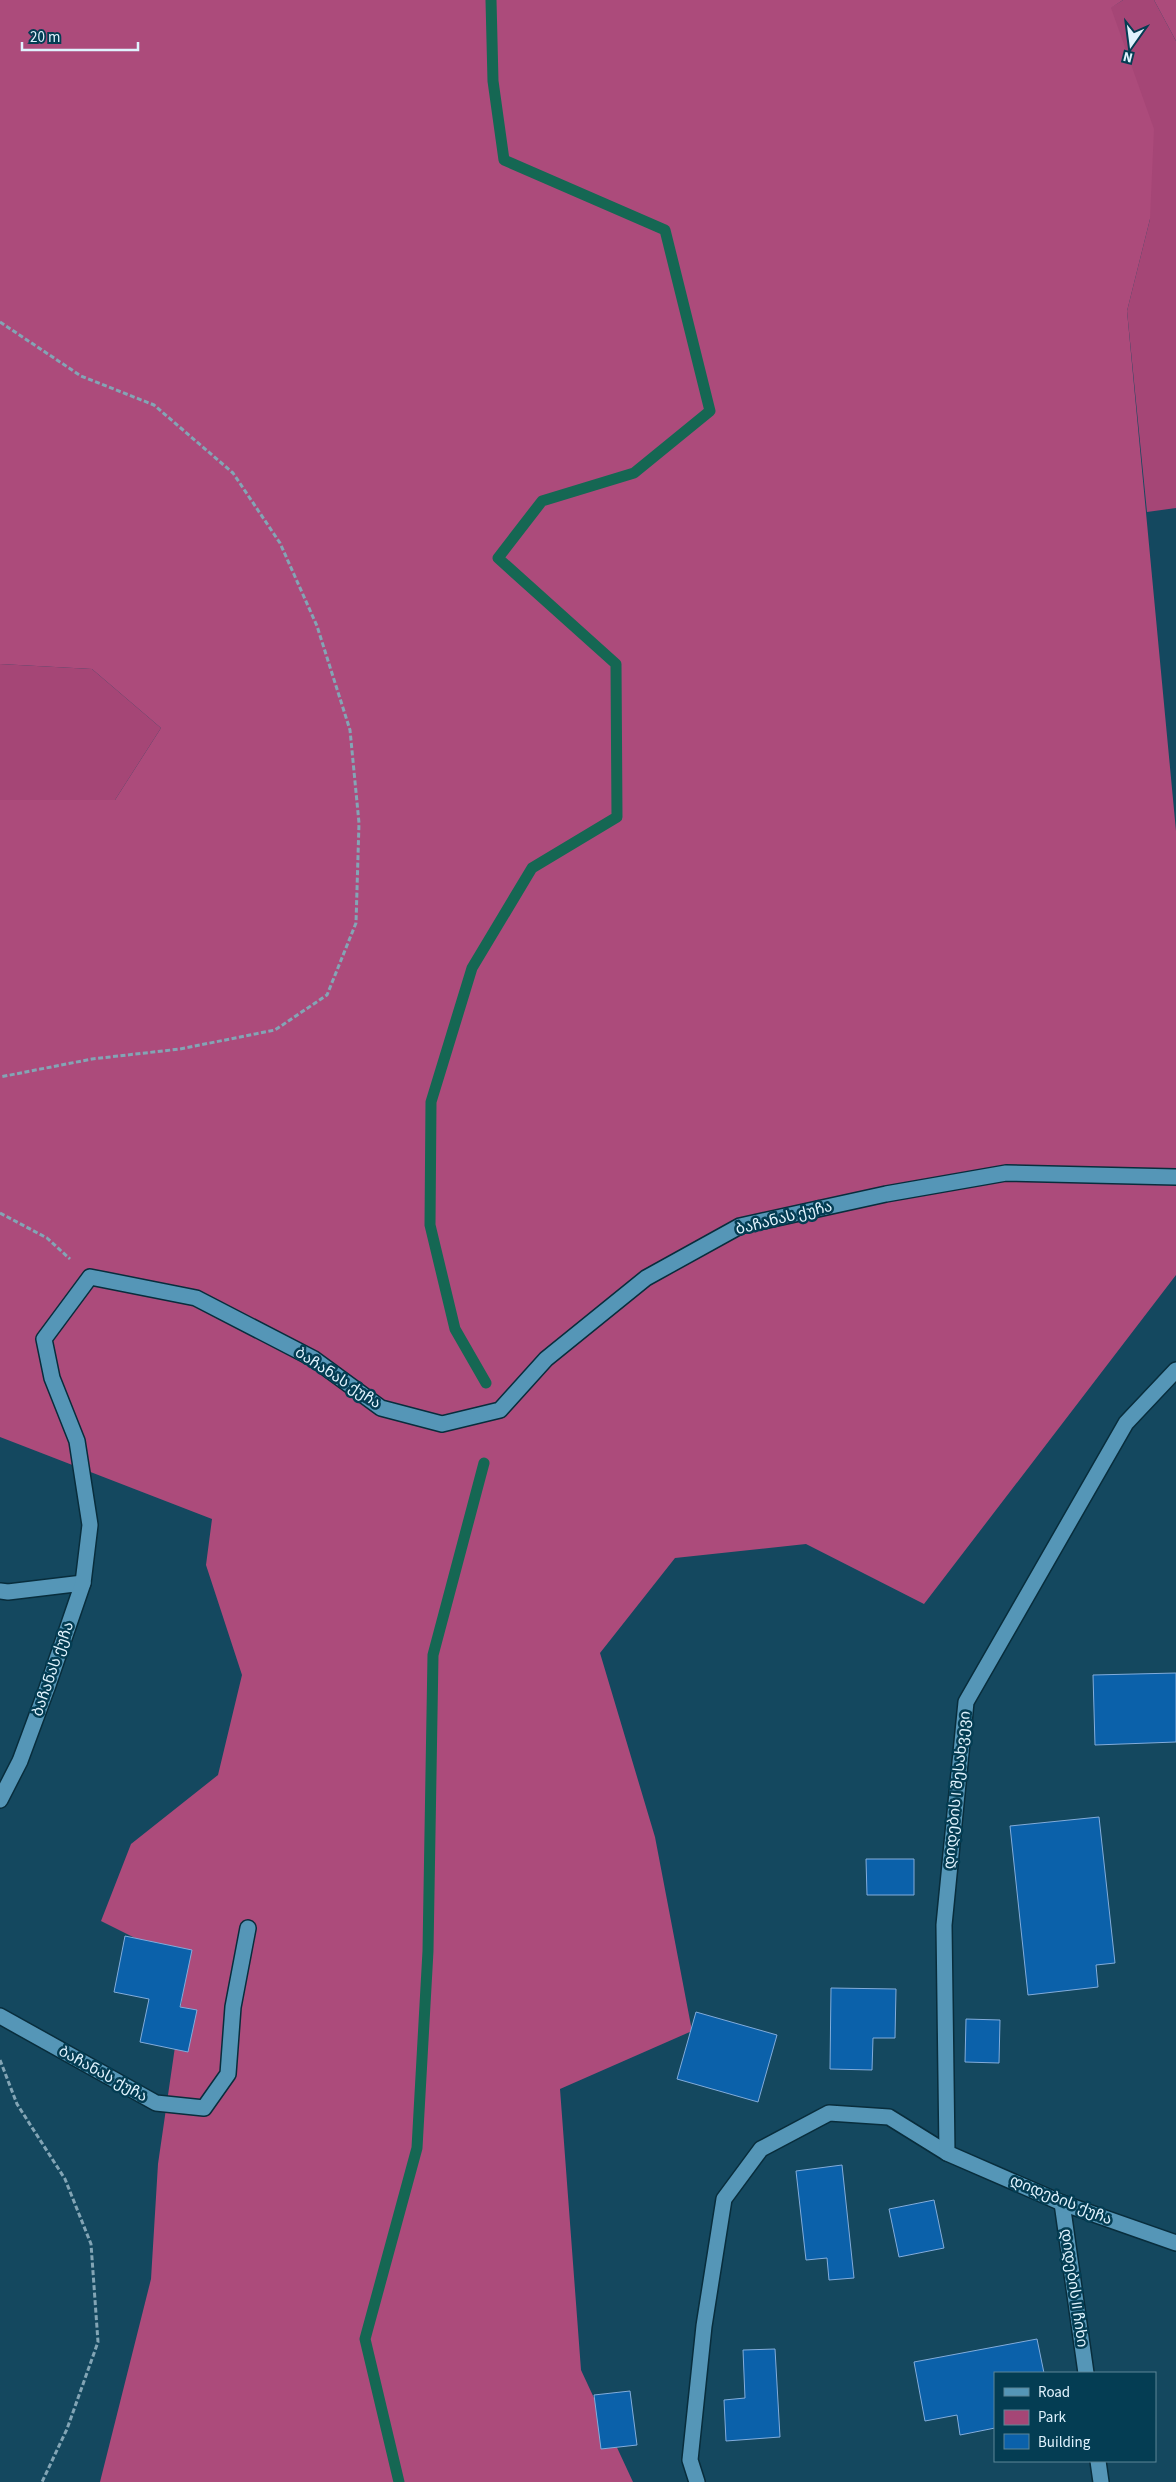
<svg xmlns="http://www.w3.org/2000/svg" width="1176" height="2482" viewBox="0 0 1176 2482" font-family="'Source Sans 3','Noto Sans Georgian',sans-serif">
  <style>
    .green { fill: #a54676 }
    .forest { fill: #ac4b7b }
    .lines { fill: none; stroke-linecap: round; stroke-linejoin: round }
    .stream { stroke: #156753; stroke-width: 11 }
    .building { fill: #0b61aa; stroke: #82acdb }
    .service-casing { stroke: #082d3c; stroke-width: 18 }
    .minor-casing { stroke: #082d3c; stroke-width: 18 }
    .path { stroke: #83a5b5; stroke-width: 3; stroke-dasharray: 5 2.5; stroke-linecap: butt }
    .service { stroke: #5596b7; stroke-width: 15 }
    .minor { stroke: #5596b7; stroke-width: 15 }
    .labels { text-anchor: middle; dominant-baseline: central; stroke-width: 5; stroke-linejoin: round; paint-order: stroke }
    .street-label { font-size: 15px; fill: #e0f3fe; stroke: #043d53 }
  </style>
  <rect width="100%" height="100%" fill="#14485f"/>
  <g class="green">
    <polygon points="1123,0 1154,0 1176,41 1176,508 1147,512 1127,311 1150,219 1110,8"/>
    <polygon points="0,664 92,669 161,728 115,800 0,800"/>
  </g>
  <g class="forest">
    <polygon points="0,0 1123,0 1111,8 1154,129 1150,219 1127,311 1176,831 1176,1275 924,1604 806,1544 675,1558 600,1653 655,1837 692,2031 560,2089 581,2370 633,2482 100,2482 151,2279 158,2164 187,1964 101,1921 131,1844 218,1775 242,1675 206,1565 212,1519 0,1437 0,800 115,800 161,728 92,669 0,664"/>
    <polygon points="1154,0 1176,0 1176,41"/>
  </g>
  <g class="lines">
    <g class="stream">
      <polyline points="486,1383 455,1329 430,1225 431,1102 472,968 532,868 617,817 616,664 498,558 542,501 634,473 710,411 665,230 504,160 493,81 491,0"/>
      <polyline points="399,2482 365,2339 417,2148 428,1951 433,1655 484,1463"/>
    </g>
  </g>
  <g class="building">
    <polygon points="1176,1673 1176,1742 1095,1745 1093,1675"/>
    <polygon points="1099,1817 1115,1963 1096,1965 1098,1987 1028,1995 1010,1826"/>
    <polygon points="866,1859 914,1859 914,1895 867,1895"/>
    <polygon points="125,1936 192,1950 180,2007 197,2010 188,2052 140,2042 149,1999 114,1992"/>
    <polygon points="831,1988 896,1989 895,2038 873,2038 872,2070 830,2069"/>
    <polygon points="696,2012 777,2035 758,2102 677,2079"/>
    <polygon points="966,2019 1000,2020 999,2063 965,2062"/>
    <polygon points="842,2165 854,2278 829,2280 827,2258 806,2260 796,2171"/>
    <polygon points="934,2200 944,2248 899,2257 889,2209"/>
    <polygon points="1037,2339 1044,2373 995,2373 995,2428 960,2435 957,2415 925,2421 914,2362"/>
    <polygon points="775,2349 780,2437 726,2441 724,2400 745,2398 743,2350"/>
    <polygon points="630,2391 637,2445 601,2449 594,2395"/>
  </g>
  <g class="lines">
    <defs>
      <g id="service">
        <polyline points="1062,2203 1086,2373"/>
        <polyline points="1098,2461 1101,2482"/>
        <polyline points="697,2482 690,2460 704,2326 724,2199 761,2149 829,2113 889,2117 947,2153"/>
      </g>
      <g id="minor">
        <polyline points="1176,1370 1126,1423 966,1702 944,1925 947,2153 1062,2203 1176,2243"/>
        <polyline points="0,1591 8,1592 83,1583"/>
        <polyline points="0,1800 20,1761 47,1688 83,1583 90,1525 77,1441 52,1378 44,1339 90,1277 196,1298 314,1359 381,1408 442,1424 500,1410 546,1359 646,1278 740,1226 886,1194 1006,1173 1176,1177"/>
        <polyline points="0,2016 156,2103 204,2108 228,2074 233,2007 248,1928"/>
      </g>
    </defs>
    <use href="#service" class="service-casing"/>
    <use href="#minor" class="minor-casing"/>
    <g class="path">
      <polyline points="0,322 81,376 154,405 233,473 280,543 317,626 350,730 359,823 356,923 327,995 275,1030 180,1049 92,1059 0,1077"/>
      <polyline points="0,1213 47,1238 70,1259"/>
      <polyline points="0,2060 17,2104 65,2179 91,2244 98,2342 67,2429 42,2482"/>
    </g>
    <use href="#service" class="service"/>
    <use href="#minor" class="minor"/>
  </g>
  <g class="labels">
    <g class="street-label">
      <text transform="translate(784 1218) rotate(-14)">ბაჩანას ქუჩა</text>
      <text transform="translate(338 1378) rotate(33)">ბაჩანას ქუჩა</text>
      <text transform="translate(53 1669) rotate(-71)">ბაჩანას ქუჩა</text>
      <text transform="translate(957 1790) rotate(-84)">დიდების I შესახვევი</text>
      <text transform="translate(103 2074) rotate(29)">ბაჩანას ქუჩა</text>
      <text transform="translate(1061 2200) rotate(22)">დიდების ქუჩა</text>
      <text transform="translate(1074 2288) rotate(82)">დიდების II ჩიხი</text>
    </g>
  </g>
  <rect x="994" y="2372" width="162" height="90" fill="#043d53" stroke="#5c8697"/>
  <rect x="1004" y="2388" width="25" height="8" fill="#5596b7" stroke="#5c8697"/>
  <text x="1038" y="2397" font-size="15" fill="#e0f3fe">Road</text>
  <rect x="1004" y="2410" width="25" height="15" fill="#a54676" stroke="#5c8697"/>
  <text x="1038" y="2422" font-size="15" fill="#e0f3fe">Park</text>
  <rect x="1004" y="2434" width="25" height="15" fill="#0b61aa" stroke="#5c8697"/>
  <text x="1038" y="2447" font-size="15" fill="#e0f3fe">Building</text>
  <g transform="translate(1131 45) rotate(194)" stroke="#043d53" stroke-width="4" paint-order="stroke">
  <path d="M0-4L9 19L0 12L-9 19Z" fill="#e0f3fe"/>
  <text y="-8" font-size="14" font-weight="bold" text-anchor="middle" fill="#e0f3fe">N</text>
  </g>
  <path d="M22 42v8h116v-8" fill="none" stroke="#e0f3fe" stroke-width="2.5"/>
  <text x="30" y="42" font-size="15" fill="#e0f3fe" stroke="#043d53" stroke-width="4" paint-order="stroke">20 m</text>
</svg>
